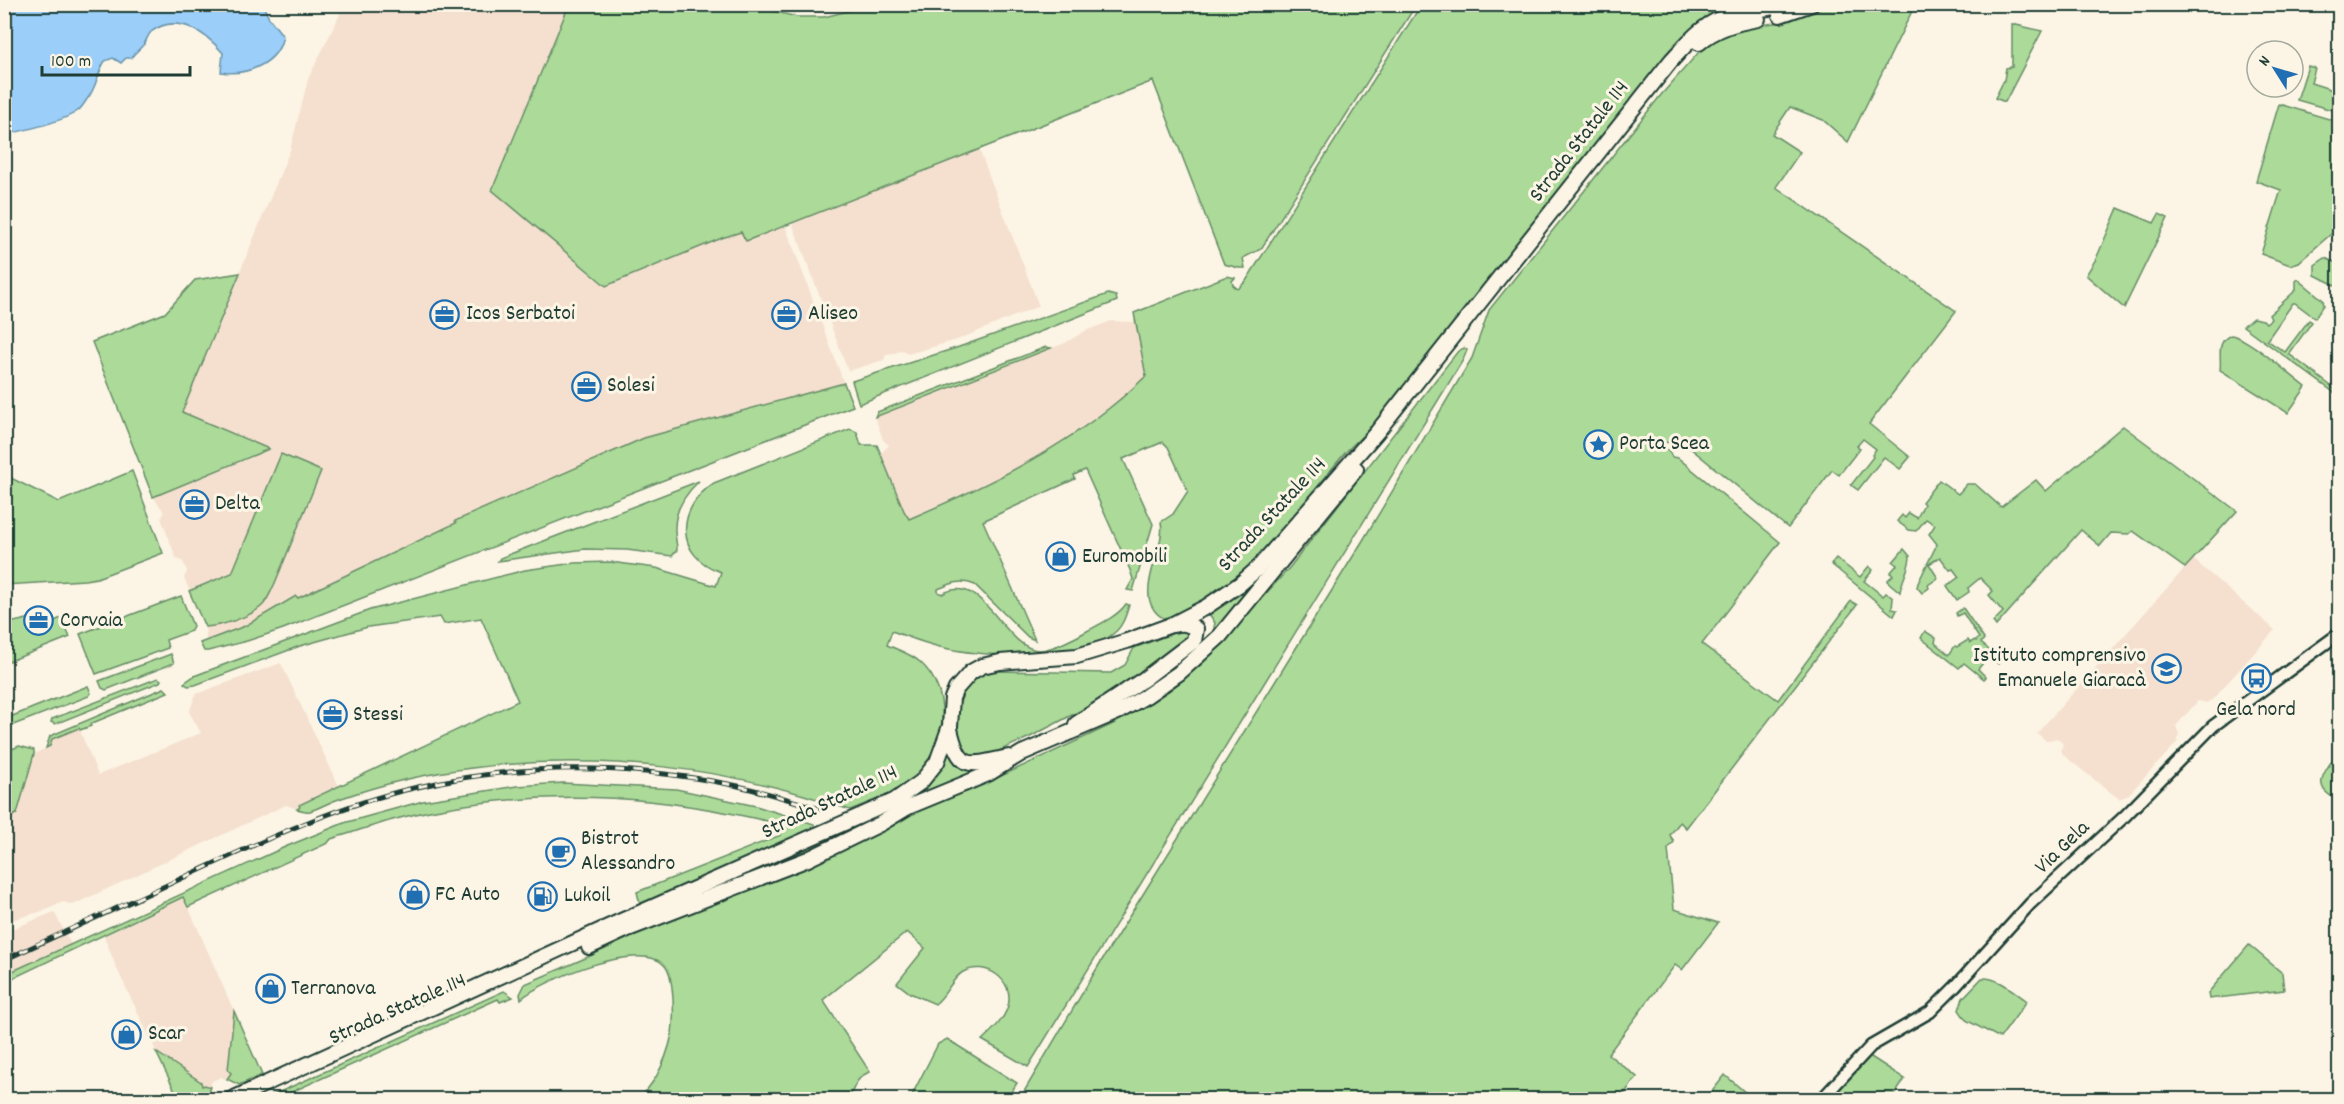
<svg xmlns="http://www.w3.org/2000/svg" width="2344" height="1104" viewBox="0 0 2344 1104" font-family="Dekko,sans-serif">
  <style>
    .built { fill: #f5e0cf }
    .green { fill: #acda99; stroke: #668c66; stroke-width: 1.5 }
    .water { fill: #9bcef8; stroke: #6994aa; stroke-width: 1.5 }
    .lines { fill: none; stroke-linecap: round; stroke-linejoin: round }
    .minor-casing { stroke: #1f3d34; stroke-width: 15 }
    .major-casing { stroke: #1f3d34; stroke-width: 18 }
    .minor { stroke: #fcf5e5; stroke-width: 10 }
    .major { stroke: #fcf5e5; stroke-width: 14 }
    .rail-casing { stroke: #1f3d34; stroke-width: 5 }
    .rail { stroke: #fcf5e5; stroke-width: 3; stroke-dasharray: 9; stroke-linecap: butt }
    .labels { text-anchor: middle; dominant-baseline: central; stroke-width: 6; stroke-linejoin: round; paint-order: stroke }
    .street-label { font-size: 22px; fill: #1f3d34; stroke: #fcf5e5 }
    .poi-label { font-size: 22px; fill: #1f3d34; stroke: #fcf5e5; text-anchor: start }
  </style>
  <rect width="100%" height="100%" fill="#fcf5e5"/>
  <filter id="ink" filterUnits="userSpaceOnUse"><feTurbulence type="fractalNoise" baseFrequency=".0167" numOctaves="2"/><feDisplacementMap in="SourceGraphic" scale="12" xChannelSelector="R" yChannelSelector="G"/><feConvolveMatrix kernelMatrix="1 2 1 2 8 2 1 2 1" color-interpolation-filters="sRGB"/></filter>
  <g filter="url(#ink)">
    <g class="built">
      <polygon points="336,5 569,5 493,190 710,244 741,232 746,240 785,225 844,383 644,438 456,521 456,523 298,598 295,596 245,626 206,640 205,627 184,578 187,571 183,562 176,558 161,518 164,513 162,509 153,497 269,450 182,412 290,150 308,79 340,14"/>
      <polygon points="979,149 1039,306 957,340 908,354 903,350 894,353 886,355 884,360 848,371 792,223"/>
      <polygon points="1227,276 1146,376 1132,390 1070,437 1023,466 909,519 904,511 880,454 889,445 883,440 875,417 1065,343 1085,331 1111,321 1134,322 1134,313"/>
      <polygon points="2193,559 2275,630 2212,700 2206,703 2198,701 2176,726 2179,734 2177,743 2127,796 2119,799 2063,755 2061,749 2063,744 2057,738 2046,741 2037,733"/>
      <polygon points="281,663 339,786 299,805 300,807 297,809 286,805 73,905 63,902 46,910 5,922 5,757 25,749 34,754 50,746 52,739 79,728 98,775 201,733 189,712 196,694"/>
      <polygon points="184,897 262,1075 239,1085 221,1077 212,1081 206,1099 179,1099 116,967 104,936"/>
      <polygon points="54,912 71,944 5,975 5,932"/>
    </g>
    <g class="green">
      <polygon points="748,5 797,17 824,17 876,4 1416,5 1261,249 1243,258 1245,268 1239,268 1224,264 1153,81 746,241 741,232 722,238 606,286 492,190 569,5"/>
      <path d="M1421,5H1738L1705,18L1687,36L1376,424C1366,433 1355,442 1346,452C1300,504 1264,570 1201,603C1188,610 1178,616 1163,618C1129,597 1167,549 1161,522L1173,514L1188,491L1168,447L1163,442L1123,459L1153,524L1133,591L1127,590L1133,579L1130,570L1085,470L1074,475L1075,479L983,521L1035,640L1028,637L975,585C961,579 952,583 938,589V592L942,594C985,570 1003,650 1040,650C1052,650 1077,637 1087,631C1100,624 1118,616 1126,604L1129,605C1126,615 1123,626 1114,633C1084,662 988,657 949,649C929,645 910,638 892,631L887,645C898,650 911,654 920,662C954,692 946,749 916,778C899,794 871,801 850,810C731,767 599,752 472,768C428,773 382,784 339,799C329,802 320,808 310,811C305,812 301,810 297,809L300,807L299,805L518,701L481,618L444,624L440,617L368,627L300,646L195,685L188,686L184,683L194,676L370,610L525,570L574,563L610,562L656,568L716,586L721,572C674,556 676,508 714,483L850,429L857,432L861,445H877L904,511L909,519C995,482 1078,442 1146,376L1134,313L1227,276L1235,278L1232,281L1233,285L1238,289L1246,281Z"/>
      <polygon points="1827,5 1915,5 1848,142 1823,120 1790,107 1772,134 1800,152 1776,187 1956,311 1869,424 1910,457 1900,469 1884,457 1858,490 1851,485 1873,457 1872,455 1876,449 1863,439 1857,446 1860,448 1839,475 1832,470 1788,528 1684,443 1659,442 1669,451 1672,457 1678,458 1780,542 1702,644 1778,700 1851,601 1857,605 1686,828 1680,822 1670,835 1674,842 1668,849 1674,909 1718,923 1682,970 1675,965 1608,1054 1637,1077 1620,1099 1591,1099 1583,1094 1577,1095 1574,1100 1019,1100 1099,965 1362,542 1472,358 1489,310 1661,95 1706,44 1739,28 1789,21"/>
      <polygon points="2012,24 2042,31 2005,102 1995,98 2004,80 2006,68 2012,67"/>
      <polygon points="2308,66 2315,68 2311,83 2339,92 2339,112 2297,100"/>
      <polygon points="2279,104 2339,122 2339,227 2299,262 2290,265 2261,254 2281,190 2256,181"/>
      <polygon points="2118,208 2154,223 2159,214 2168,218 2124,308 2086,275 2096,259"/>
      <polygon points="2325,258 2339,264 2339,287 2315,275 2315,265"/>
      <polygon points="240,273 182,412 269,449 153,497 92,342 165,313 195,280"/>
      <polygon points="2298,279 2323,300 2324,305 2315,318 2295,303 2293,303 2267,340 2285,352 2309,320 2312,322 2289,354 2339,392 2339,396 2243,326 2253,318 2263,320 2266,323 2271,319 2269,315 2296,290 2296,281"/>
      <polygon points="1108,294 1116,296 1117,301 859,404 852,381 959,347"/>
      <path d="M2231,335C2249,338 2290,375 2306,387L2288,413L2220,370C2222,356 2215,342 2231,335Z"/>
      <polygon points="1046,347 1051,348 875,417 877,412"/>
      <path d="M1464,348L1467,350L1463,360L1028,1067L982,1040C992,1031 1004,1020 1008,1006C1015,980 986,960 963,972C951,979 947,995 935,1004L910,993L897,983L925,948L907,932L823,1000L870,1072C857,1076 854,1087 849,1099H641C645,1091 651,1085 656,1077C664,1063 669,1049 672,1034C674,1019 675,978 665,966C643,938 543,980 521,999L520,994L525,984L588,957L634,934L832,854L884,830L913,811L969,791L1113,724L1169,691L1203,663L1290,567L1458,351Z"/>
      <polygon points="844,383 853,406 283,629 247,641 208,651 204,651 200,643 245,626 296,596 298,598 456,523 455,521 644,438"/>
      <polygon points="2123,426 2237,511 2185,568 2133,531 2129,534 2111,533 2100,546 2081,530 1996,626 1993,622 2003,612 1989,595 1993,591 1980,578 1968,588 1969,592 1957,600 1947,586 1959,577 1953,569 1950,570 1940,557 1929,564 1938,578 1928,585 1929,588 1922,593 1917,587 1918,583 1937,544 1929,534 1935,525 1926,519 1916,531 1909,530 1897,521 1902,515 1905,518 1909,513 1917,518 1924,504 1922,502 1939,480 1958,494 1967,484 1975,484 2001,507 2036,480 2046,491"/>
      <path d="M281,454L321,471L275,583C271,591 268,599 263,605C251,617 222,626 205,627L189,591L232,573Z"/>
      <polygon points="132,471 163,553 97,578 85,580 5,585 5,475 59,502"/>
      <path d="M699,481C685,494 674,510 675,531C675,537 677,543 677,550L672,556L627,550L585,549L498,561L500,558Z"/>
      <path d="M1904,549L1910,556C1910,568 1902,579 1900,592L1887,581L1893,575L1890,573L1897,565L1893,562Z"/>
      <path d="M1279,550C1238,619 1176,679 1103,712L1192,651L1213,632L1215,623L1210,615L1207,614Z"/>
      <polygon points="1836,558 1860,577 1869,566 1873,570 1864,581 1883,596 1886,593 1893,598 1892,609 1897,610 1894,616 1831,564"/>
      <polygon points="181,596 193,626 191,631 166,640 168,648 96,674 80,634"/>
      <polygon points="1963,608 1984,639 1981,643 2001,660 1998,664 1989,656 1978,669 1986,677 1984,679 1964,663 1959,668 1921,638 1925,631 1936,638 1935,643 1949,655 1955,646 1957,647 1968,640 1970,643 1975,640 1976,641 1979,638 1963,613 1957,616 1956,613"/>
      <polygon points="61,618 70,637 5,663 5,624 27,619 48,624"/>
      <path d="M1184,629L1189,631L1191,637L1112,694L1030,737L978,760L966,756C963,749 959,741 958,734C955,708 962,681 988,671L1111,673L1125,665L1134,648Z"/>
      <polygon points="171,654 174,663 106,690 102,688 99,681"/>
      <polygon points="158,678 161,680 160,682 55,724 51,722 52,719"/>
      <polygon points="88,686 91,693 89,696 8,727 5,719"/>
      <polygon points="164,688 168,692 90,724 91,726 80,730 79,728 52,739 50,746 46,748 50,736"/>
      <polygon points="19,746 34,750 34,754 17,814 5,819 5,752"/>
      <path d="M948,749C963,759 961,774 985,768L884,813C839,846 774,866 722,886L910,800L937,773Z"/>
      <path d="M2339,751L2340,799H2337C2308,787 2327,768 2339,751Z"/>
      <path d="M563,783L676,789L756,806L814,824L815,827L641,908L637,892L781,835L783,825C667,796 559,788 441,809C404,815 367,828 331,839L328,843L188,907L183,897L5,982L4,975L285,847L344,823L423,801L517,786Z"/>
      <polygon points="2249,945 2282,973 2284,990 2209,999 2208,993"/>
      <path d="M1982,978C1999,977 2014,992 2027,1001L2000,1038L1966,1020L1959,1010L1963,998Z"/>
      <polygon points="504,991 513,997 500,1002 498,999 276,1099 264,1099"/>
      <polygon points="234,1011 262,1075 239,1085 227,1079 231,1073 228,1070"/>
      <polygon points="947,1039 1017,1083 1007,1099 910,1099 938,1044"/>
      <polygon points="156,1052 201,1082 202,1086 205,1085 210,1087 206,1099 179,1099"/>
      <polygon points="1868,1055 1905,1079 1892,1099 1826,1100"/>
      <polygon points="1725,1075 1753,1099 1706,1099"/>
    </g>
    <path class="water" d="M5,4L263,5L269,18L283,36C278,64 246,76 221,72L223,53C206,33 177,12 151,32C147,36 147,40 144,44C140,49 135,52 131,58H126L121,63L113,58L105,61C98,72 97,84 90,95C87,99 83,106 79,110C64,122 24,130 5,135Z"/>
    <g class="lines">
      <defs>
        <polyline id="minor" points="1821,1100 1871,1046 1930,1012 1956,986 2030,904 2125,816 2213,726 2340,633"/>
        <g id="major">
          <polyline points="1780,15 1812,4"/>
          <path d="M1699,43C1716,28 1736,23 1758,19"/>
          <path d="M1076,724L1144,679L1194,641L1196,629C1188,623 1183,623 1173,625"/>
          <path d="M950,729C960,773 970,765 1009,757"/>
          <polyline points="589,947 628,929 808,859 880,824 908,807 988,774 1022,753 1120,711 1146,696 1179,673 1220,636 1356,469"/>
          <path d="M230,1100L621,921L894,801L921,782L937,762L950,726L952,698L956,689L971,672L982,666L1000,662L1077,656L1127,641L1171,625L1206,607L1240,584L1257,569L1377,432L1670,62C1689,41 1705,21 1733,14C1751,9 1771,9 1789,4"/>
        </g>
      </defs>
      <use href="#minor" class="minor-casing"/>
      <use href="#major" class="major-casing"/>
      <use href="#minor" class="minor"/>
      <use href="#major" class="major"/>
      <defs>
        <path id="rail" d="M4,960C70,929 136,899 202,869C273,836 342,804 418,787C520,763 626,764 728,784C760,790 790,800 820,809"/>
      </defs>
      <use href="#rail" class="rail-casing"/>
      <use href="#rail" class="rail"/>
    </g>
  </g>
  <defs>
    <symbol id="office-ring" viewBox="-11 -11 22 22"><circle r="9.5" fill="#fcf5e5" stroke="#1f6fb2" stroke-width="1.5"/><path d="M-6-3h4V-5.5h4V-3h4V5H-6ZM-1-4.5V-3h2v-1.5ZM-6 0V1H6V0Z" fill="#1f6fb2"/></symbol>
    <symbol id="sight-ring" viewBox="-11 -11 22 22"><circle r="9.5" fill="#fcf5e5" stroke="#1f6fb2" stroke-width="1.5"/><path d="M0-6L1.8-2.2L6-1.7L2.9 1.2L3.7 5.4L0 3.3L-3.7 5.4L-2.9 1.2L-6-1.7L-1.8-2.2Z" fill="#1f6fb2"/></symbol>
    <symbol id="shop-ring" viewBox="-11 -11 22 22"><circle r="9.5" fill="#fcf5e5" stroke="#1f6fb2" stroke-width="1.5"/><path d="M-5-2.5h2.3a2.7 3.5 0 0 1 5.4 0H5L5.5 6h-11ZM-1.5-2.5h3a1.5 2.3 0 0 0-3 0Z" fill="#1f6fb2"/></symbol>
    <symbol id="school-ring" viewBox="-11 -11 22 22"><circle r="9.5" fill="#fcf5e5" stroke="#1f6fb2" stroke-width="1.5"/><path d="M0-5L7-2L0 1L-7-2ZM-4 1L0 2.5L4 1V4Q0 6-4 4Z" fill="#1f6fb2"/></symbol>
    <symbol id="bus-ring" viewBox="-11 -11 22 22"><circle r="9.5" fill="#fcf5e5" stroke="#1f6fb2" stroke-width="1.5"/><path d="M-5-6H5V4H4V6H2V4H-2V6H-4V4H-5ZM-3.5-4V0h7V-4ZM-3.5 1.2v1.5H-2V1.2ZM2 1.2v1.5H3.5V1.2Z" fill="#1f6fb2"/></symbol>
    <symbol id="cafe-ring" viewBox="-11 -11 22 22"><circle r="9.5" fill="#fcf5e5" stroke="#1f6fb2" stroke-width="1.5"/><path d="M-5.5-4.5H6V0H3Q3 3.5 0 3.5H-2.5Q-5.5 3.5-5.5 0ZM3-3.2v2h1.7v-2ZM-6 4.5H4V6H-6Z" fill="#1f6fb2"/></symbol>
    <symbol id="fuel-ring" viewBox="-11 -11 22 22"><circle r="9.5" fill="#fcf5e5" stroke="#1f6fb2" stroke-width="1.5"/><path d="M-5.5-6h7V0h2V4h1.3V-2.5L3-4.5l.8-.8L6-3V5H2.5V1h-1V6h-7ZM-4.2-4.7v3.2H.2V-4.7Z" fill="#1f6fb2"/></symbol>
  </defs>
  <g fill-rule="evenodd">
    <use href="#office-ring" x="428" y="298" width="33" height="33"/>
    <use href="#office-ring" x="770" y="298" width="33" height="33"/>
    <use href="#office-ring" x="570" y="370" width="33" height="33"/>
    <use href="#sight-ring" x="1582" y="428" width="33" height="33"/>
    <use href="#office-ring" x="178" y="488" width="33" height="33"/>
    <use href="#shop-ring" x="1044" y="540" width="33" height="33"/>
    <use href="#office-ring" x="22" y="604" width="33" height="33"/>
    <use href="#school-ring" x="2150" y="652" width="33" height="33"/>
    <use href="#bus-ring" x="2240" y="662" width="33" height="33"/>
    <use href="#office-ring" x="316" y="698" width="33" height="33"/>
    <use href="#cafe-ring" x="544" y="836" width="33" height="33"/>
    <use href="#shop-ring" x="398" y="878" width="33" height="33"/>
    <use href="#fuel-ring" x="526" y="880" width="33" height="33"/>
    <use href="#shop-ring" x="254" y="972" width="33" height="33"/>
    <use href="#shop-ring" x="110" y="1018" width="33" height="33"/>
  </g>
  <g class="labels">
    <g class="street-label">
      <text transform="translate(1580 142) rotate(-52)">Strada Statale 114</text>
      <text transform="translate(1273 515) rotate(-47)">Strada Statale 114</text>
      <text transform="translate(830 803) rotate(-25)">Strada Statale 114</text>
      <text transform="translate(2063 848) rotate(-44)">Via Gela</text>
      <text transform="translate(398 1010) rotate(-24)">Strada Statale 114</text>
    </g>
    <g class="poi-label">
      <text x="466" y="314">Icos Serbatoi</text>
      <text x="808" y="314">Aliseo</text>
      <text x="607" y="386">Solesi</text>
      <text x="1619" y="444">Porta Scea</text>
      <text x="215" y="504">Delta</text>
      <text x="1082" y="557">Euromobili</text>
      <text x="60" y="621">Corvaia</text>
      <text x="2146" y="656" text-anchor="end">Istituto comprensivo<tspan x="2146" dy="25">Emanuele Giaracà</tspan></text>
      <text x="2256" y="710" text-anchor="middle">Gela nord</text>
      <text x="353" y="715">Stessi</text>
      <text x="581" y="839">Bistrot<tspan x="581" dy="25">Alessandro</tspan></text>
      <text x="435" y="895">FC Auto</text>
      <text x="564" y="896">Lukoil</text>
      <text x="291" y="989">Terranova</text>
      <text x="148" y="1034">Scar</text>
    </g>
  </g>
  <rect width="2344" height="1104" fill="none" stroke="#fcf5e5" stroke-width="24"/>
  <rect x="12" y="12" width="2320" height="1080" fill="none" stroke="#1f3d34" stroke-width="2" filter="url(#ink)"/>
  <g transform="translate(2275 69) rotate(307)"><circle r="28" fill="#fcf5e5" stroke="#a4ab9e" stroke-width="1.5"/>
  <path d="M0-4.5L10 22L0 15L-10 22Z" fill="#1f6fb2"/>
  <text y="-9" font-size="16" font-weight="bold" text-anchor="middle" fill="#1f3d34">N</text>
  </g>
  <path d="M42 66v9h148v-9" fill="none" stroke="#1f3d34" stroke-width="3"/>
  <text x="51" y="66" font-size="18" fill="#1f3d34" stroke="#fcf5e5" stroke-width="4.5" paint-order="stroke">100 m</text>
</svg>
